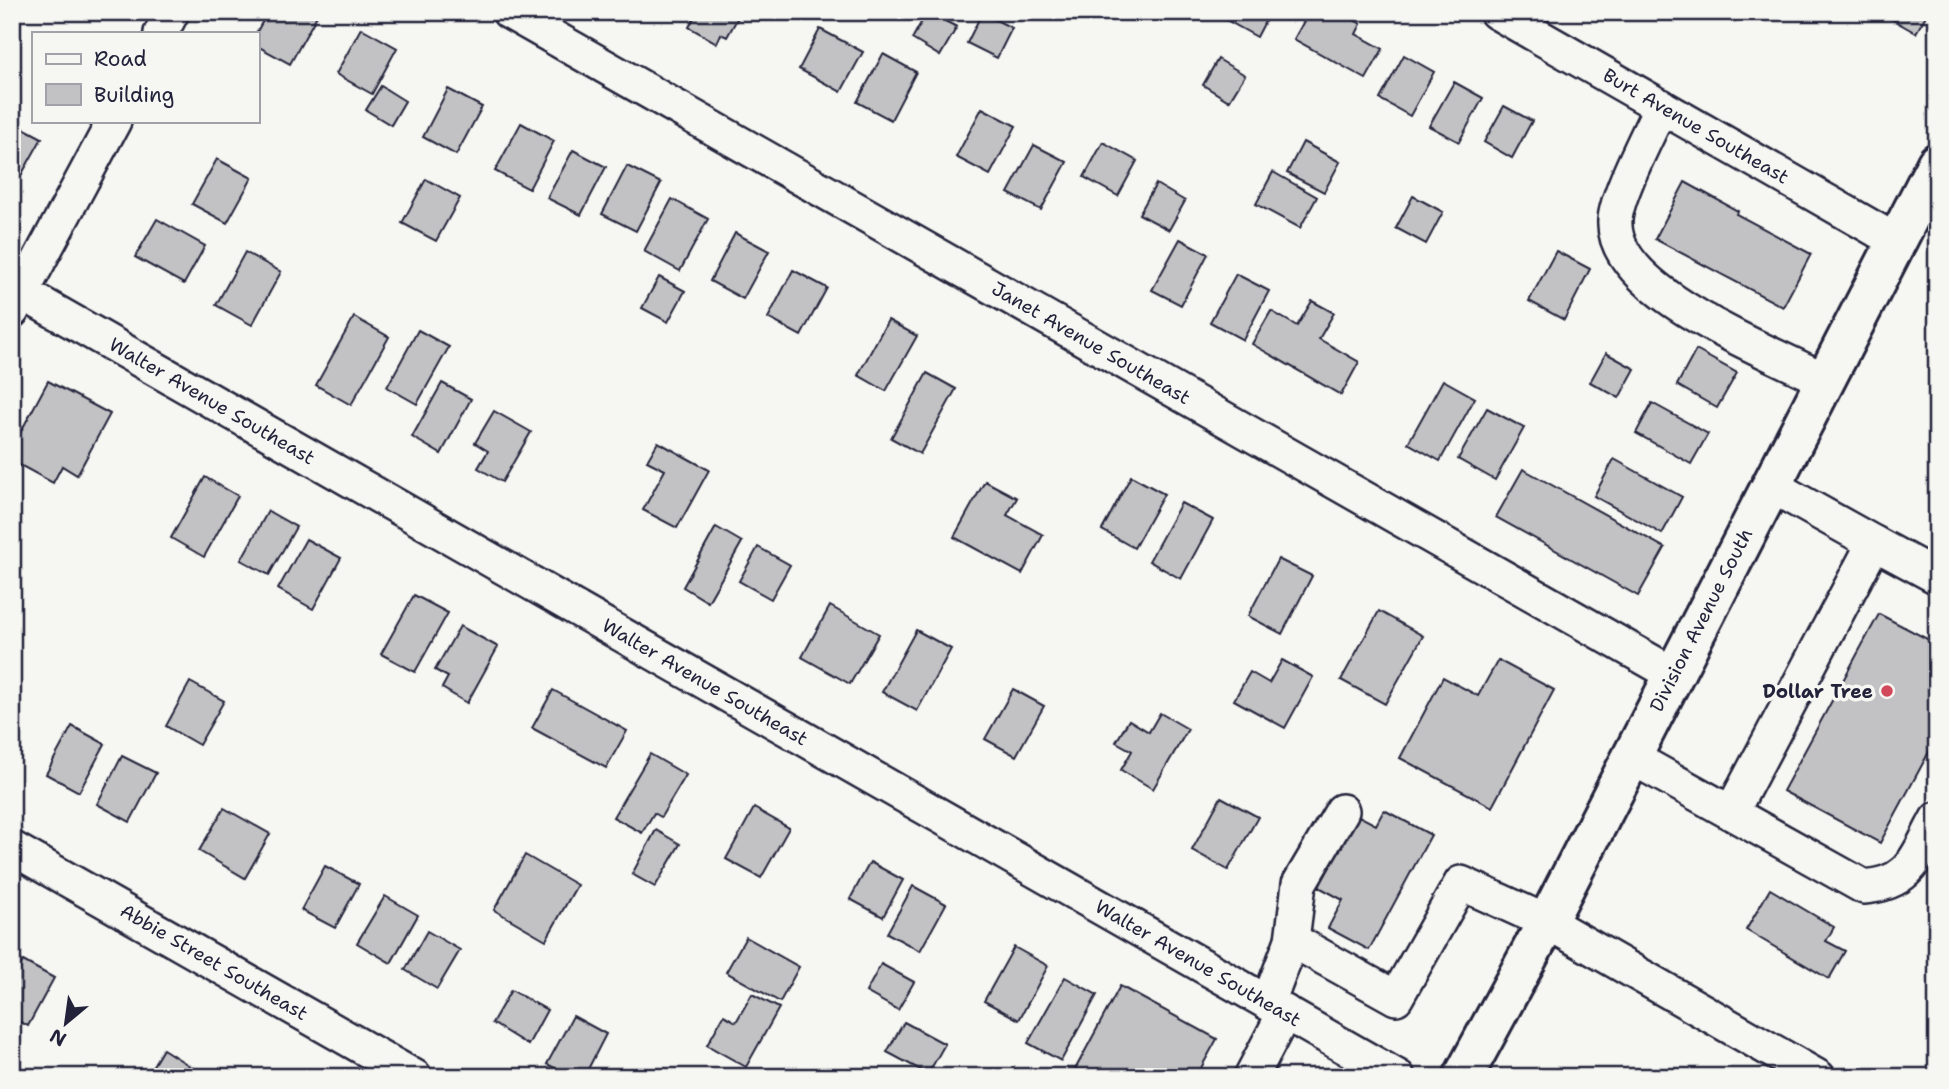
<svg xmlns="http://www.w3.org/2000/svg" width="1949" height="1089" viewBox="0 0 1949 1089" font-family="'Shantell Sans',sans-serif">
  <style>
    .building { fill: #c2c2c4; stroke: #22223b; stroke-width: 2 }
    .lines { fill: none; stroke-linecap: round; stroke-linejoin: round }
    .minor-casing { stroke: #22223b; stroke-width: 38 }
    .major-casing { stroke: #22223b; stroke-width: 44 }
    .minor { stroke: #f6f6f2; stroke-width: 33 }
    .major { stroke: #f6f6f2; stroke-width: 38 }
    .poi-dot { fill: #d1495b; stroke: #f6f6f2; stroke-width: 2.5 }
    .labels { text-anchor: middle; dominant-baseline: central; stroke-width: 7; stroke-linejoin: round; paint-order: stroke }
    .street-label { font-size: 19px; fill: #22223b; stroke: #f6f6f2 }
    .poi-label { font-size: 19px; font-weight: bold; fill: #22223b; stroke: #f6f6f2; text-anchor: end }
  </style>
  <rect width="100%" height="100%" fill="#f6f6f2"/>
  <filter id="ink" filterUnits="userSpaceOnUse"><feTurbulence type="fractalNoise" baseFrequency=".0143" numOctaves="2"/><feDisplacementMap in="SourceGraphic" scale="14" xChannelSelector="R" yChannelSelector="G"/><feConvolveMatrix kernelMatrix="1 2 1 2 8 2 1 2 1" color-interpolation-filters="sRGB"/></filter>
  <g filter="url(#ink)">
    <g class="building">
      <polygon points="268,12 319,12 290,64 257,46 256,33"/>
      <polygon points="697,12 741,12 727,37 721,34 717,43 689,27"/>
      <polygon points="927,12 957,27 940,56 912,39"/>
      <polygon points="1223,12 1270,12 1257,37 1221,17"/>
      <polygon points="1309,12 1340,12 1361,24 1356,34 1383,49 1366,79 1294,39"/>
      <polygon points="1879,12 1928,12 1916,33"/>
      <polygon points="982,13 1012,28 997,58 967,43"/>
      <polygon points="361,28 397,48 372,94 336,74"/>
      <polygon points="820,29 863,52 841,92 799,69"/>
      <polygon points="883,54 916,72 891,120 857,102"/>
      <polygon points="1404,55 1434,72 1410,116 1380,99"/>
      <polygon points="1218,59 1245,75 1229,101 1203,85"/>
      <polygon points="1454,82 1483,98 1459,142 1429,126"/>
      <polygon points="381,86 405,101 391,125 366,110"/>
      <polygon points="448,89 482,107 456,155 423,137"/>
      <polygon points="1504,106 1532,121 1512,158 1484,142"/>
      <polygon points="982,108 1016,126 990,175 956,157"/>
      <polygon points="12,122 42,138 14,188 12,186"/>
      <polygon points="521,123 554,141 529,189 495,171"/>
      <polygon points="1103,142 1137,161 1118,196 1084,177"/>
      <polygon points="1303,142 1340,162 1324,192 1287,173"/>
      <polygon points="1034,145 1067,162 1041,210 1008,193"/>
      <polygon points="573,150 606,167 581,215 547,198"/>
      <polygon points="217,159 252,178 227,223 192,204"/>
      <polygon points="627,166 661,183 636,231 602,214"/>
      <polygon points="1273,172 1317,197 1300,228 1256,204"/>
      <polygon points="426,179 460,198 436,241 402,223"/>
      <polygon points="1685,182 1738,211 1736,214 1811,254 1783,307 1655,239"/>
      <polygon points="1156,184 1185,201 1169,230 1139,214"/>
      <polygon points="1413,196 1443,212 1426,244 1396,228"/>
      <polygon points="672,199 708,219 680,271 644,251"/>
      <polygon points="157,219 205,246 184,284 135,257"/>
      <polygon points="735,233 769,251 743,299 710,281"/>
      <polygon points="1180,239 1208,254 1181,305 1152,290"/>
      <polygon points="1556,251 1590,269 1564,320 1529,301"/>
      <polygon points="245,252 281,272 252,325 216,305"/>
      <polygon points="793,270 827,288 801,336 768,318"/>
      <polygon points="1236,274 1269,291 1243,340 1210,322"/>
      <polygon points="659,277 685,291 668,322 642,308"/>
      <polygon points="1312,301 1334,313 1319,339 1359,362 1341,395 1252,344 1271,311 1297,326"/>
      <polygon points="354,317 389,337 351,405 316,385"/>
      <polygon points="888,320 917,336 886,391 858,375"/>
      <polygon points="418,330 449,347 417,404 387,387"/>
      <polygon points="1696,350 1737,373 1717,408 1677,385"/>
      <polygon points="1606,353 1635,369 1619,398 1590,382"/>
      <polygon points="927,373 956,389 920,454 891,438"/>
      <polygon points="1443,380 1475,398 1440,461 1408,443"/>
      <polygon points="48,381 110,414 77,475 62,466 53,483 20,465 12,475 12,448"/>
      <polygon points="442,383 471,399 441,454 412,437"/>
      <polygon points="1652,403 1708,434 1691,464 1636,433"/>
      <polygon points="1487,408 1524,428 1495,480 1458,459"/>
      <polygon points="494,411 531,432 502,482 478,468 488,451 475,443"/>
      <polygon points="658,442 709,470 677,528 643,510 665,470 647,461"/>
      <polygon points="1614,459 1682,497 1662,534 1594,496"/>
      <polygon points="1523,469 1665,548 1638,596 1496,517"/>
      <polygon points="1131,476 1164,494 1134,548 1102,530"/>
      <polygon points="205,477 238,496 204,557 171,538"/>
      <polygon points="985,481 1017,498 1007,515 1043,535 1022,574 954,537"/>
      <polygon points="1181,503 1213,520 1181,579 1149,561"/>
      <polygon points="268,511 296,527 269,575 241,560"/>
      <polygon points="716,527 742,542 708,602 683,587"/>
      <polygon points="306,539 341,558 313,609 278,589"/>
      <polygon points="758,547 790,565 771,599 739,581"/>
      <polygon points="1278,559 1312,576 1282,634 1248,616"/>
      <polygon points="414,595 448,613 415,672 381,654"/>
      <polygon points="830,606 879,634 850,684 802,657"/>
      <polygon points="1379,611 1423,636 1385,704 1341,680"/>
      <polygon points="1879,614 1937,644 1937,737 1880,843 1783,791"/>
      <polygon points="460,626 498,647 467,703 442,688 448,677 435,670"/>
      <polygon points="916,630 951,649 917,711 882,692"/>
      <polygon points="1282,660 1313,677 1285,728 1234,700 1250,672 1269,683"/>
      <polygon points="1498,660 1554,690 1492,807 1400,758 1443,677 1478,696"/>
      <polygon points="190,682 224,701 199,745 166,726"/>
      <polygon points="1013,689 1044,706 1016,756 985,739"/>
      <polygon points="553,690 627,731 606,768 532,728"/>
      <polygon points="1160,713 1188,729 1153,789 1121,770 1132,751 1116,742 1129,720 1149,732"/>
      <polygon points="72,726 105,744 79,792 46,774"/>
      <polygon points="650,754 686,775 661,817 654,813 642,833 613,817"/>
      <polygon points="122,756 156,773 130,822 97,804"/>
      <polygon points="1221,797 1258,817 1228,870 1192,850"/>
      <polygon points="224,808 270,834 245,878 199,851"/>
      <polygon points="754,808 789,828 761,878 726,859"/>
      <polygon points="1384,810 1431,835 1369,950 1328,928 1343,900 1319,887 1357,815 1376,825"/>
      <polygon points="656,830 680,844 655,887 632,874"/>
      <polygon points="525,855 577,885 546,940 494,910"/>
      <polygon points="870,862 903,880 883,917 850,899"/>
      <polygon points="325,866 359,884 335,928 301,910"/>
      <polygon points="913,886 946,904 920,951 887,933"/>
      <polygon points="1770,889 1834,927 1826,941 1845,951 1829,979 1746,930"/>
      <polygon points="385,896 418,915 391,963 357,943"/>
      <polygon points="427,931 460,950 437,989 405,970"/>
      <polygon points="746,937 799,967 780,1002 726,972"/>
      <polygon points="1014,947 1048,966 1019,1020 984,1001"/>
      <polygon points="23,961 54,978 28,1026 12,1018 12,982"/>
      <polygon points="881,964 914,982 898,1010 866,992"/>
      <polygon points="1065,977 1097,995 1061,1061 1028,1043"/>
      <polygon points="1120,986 1217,1039 1196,1077 1071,1077"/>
      <polygon points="511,990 547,1010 528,1045 492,1023"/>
      <polygon points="752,994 779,1008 746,1067 707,1045 724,1015 736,1022"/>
      <polygon points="573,1016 606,1034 584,1077 572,1077 547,1064"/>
      <polygon points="904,1022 945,1044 928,1074 887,1052"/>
      <polygon points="163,1049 201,1073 199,1077 146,1077"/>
    </g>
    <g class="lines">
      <defs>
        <g id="minor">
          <polyline points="509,12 1673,674"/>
          <polyline points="1496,12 1896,241"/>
          <polyline points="161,33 172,12"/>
          <path d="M1661,106C1649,134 1617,193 1615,220C1610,292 1770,351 1824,380"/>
          <polyline points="12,287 1398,1077"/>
          <polyline points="12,311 114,121"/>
          <polyline points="1770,485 1874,543"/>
          <path d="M1631,757L1864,887C1912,883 1916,857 1937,819"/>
          <polyline points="1731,813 1874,543 1937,577"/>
          <polyline points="12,848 415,1077"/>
          <polyline points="1292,940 1396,998 1461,883 1547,922 1818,1077"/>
          <polyline points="1268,1003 1292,940 1299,884 1342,811"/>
          <polyline points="1251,1077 1285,1012"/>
        </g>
        <polyline id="major" points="1463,1077 1547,922 1937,163"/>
      </defs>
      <use href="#minor" class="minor-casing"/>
      <use href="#major" class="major-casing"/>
      <use href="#minor" class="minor"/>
      <use href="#major" class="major"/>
    </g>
  </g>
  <circle class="poi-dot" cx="1887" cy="691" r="7"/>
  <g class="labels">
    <g class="street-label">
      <text transform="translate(1696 126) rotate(30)">Burt Avenue Southeast</text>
      <text transform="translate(1091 343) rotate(30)">Janet Avenue Southeast</text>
      <text transform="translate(212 401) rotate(30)">Walter Avenue Southeast</text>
      <text transform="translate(1701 620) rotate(-63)">Division Avenue South</text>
      <text transform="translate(705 682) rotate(30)">Walter Avenue Southeast</text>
      <text transform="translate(214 962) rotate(30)">Abbie Street Southeast</text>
      <text transform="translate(1198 963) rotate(30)">Walter Avenue Southeast</text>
    </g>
    <g class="poi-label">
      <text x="1873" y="691">Dollar Tree</text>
    </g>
  </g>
  <rect width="1949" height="1089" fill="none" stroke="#f6f6f2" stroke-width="42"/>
  <rect x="21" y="21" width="1907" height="1047" fill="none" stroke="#22223b" stroke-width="2.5" filter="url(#ink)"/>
  <rect x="32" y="32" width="228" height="91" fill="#f6f6f2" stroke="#a1a1a9" stroke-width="2"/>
  <rect x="46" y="54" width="35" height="10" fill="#f6f6f2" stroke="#a1a1a9" stroke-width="2"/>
  <text x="94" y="66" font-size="21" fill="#22223b">Road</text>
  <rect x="46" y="84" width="35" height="21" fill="#c2c2c4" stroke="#a1a1a9" stroke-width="2"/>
  <text x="94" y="102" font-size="21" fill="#22223b">Building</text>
  <g transform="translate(66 1023) rotate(209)" stroke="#f6f6f2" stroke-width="5" paint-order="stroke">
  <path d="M0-5L12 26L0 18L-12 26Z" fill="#22223b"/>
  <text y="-10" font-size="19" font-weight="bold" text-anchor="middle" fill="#22223b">N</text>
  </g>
</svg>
